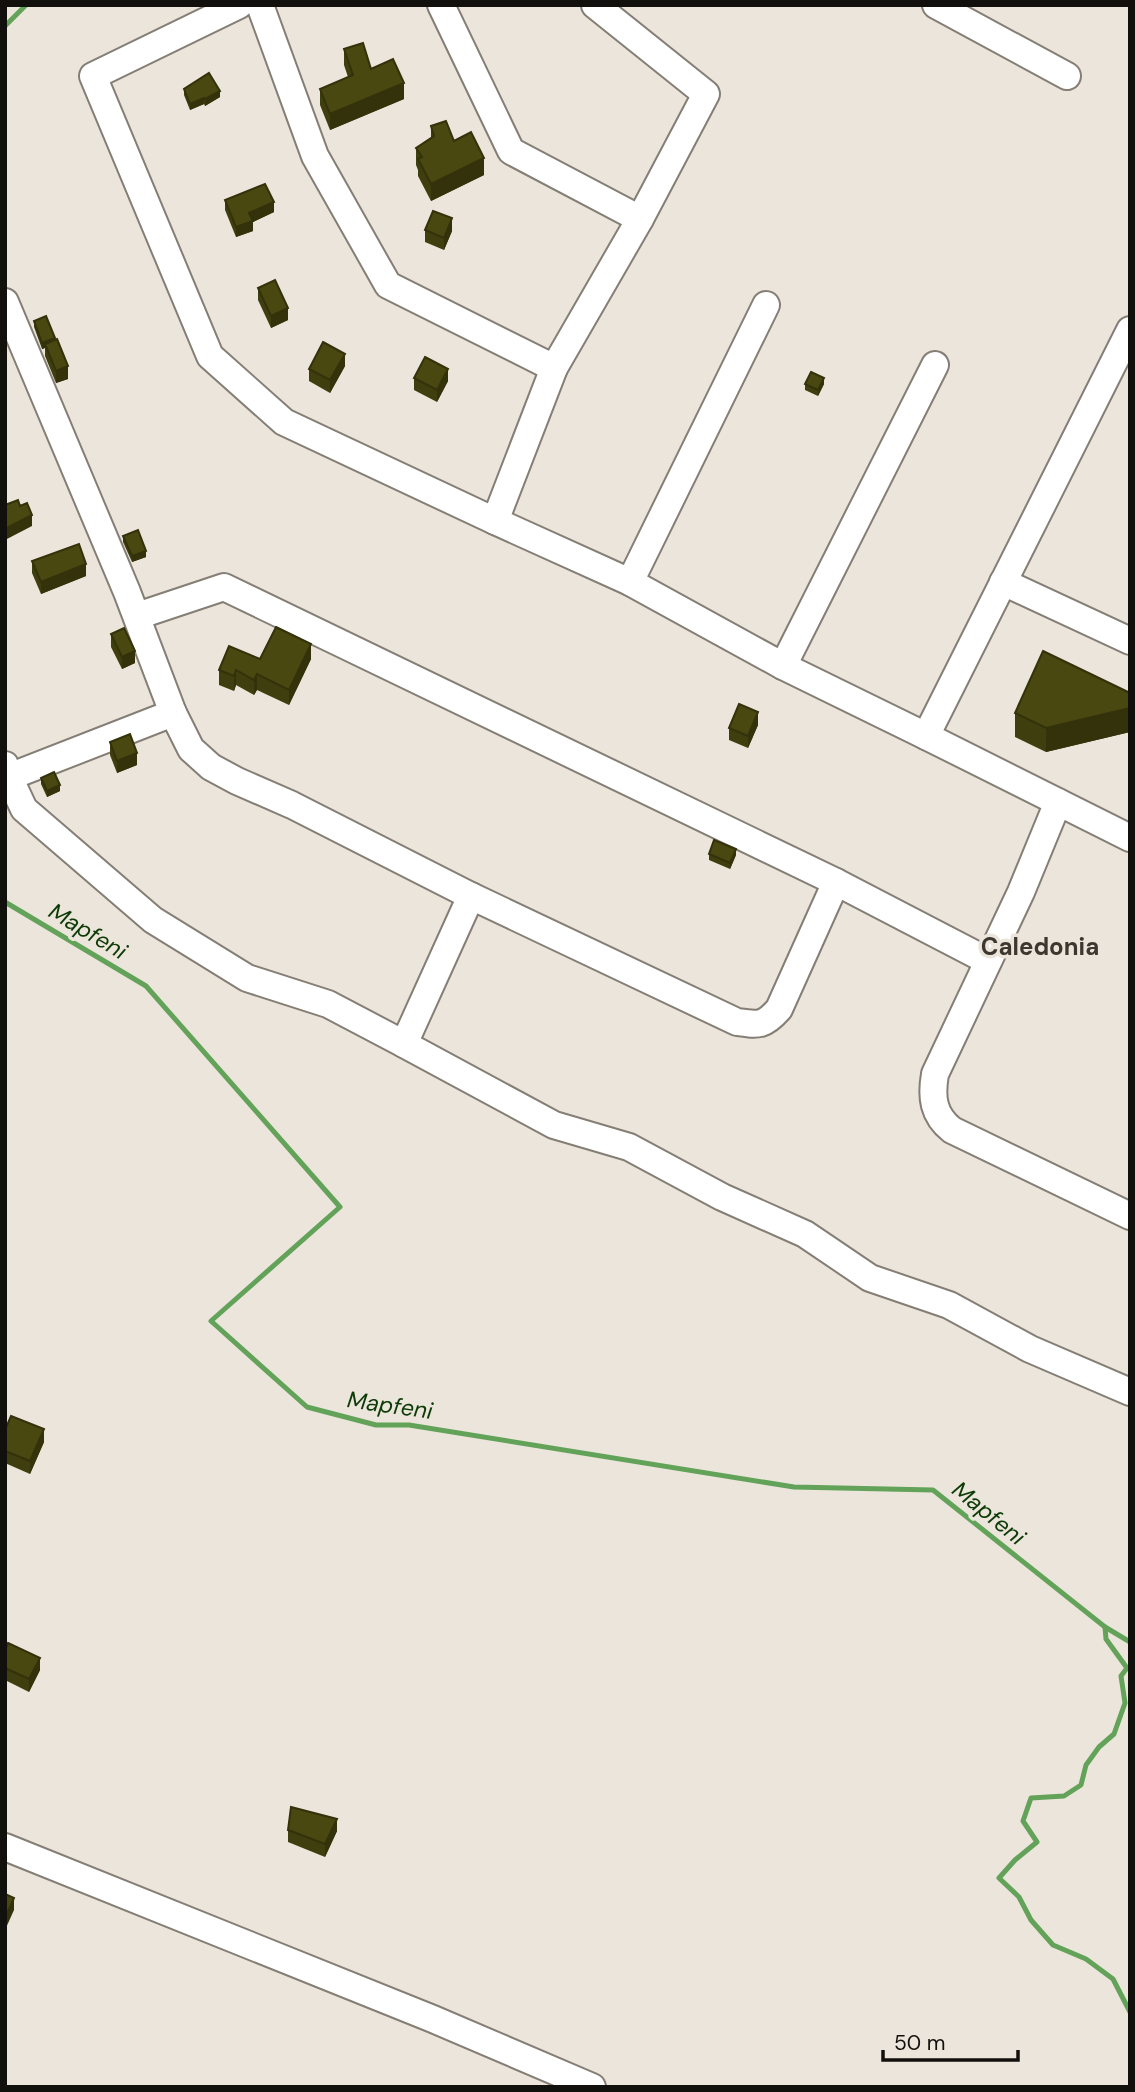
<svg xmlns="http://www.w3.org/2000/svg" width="1135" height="2092" viewBox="0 0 1135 2092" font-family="'DM Sans',sans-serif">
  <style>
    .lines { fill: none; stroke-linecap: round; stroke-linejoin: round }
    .stream { stroke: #62a359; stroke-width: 5 }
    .minor-casing { stroke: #847e75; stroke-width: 30 }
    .minor { stroke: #fff; stroke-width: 26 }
    .wall { fill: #3f3e0e }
    .shaded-wall { fill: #33320b }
    .building { fill: #494810; stroke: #33320b; stroke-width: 2 }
    .labels { text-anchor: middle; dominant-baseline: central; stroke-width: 7; stroke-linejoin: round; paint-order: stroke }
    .water-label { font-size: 23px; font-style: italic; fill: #0d3b07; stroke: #ece5db }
    .quarter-label { font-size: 24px; font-weight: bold; fill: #3c372f; stroke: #ece5db }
  </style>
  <rect width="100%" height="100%" fill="#ece5db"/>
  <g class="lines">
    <g class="stream">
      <polyline points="5,26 26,5"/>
      <polyline points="5,902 146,986 340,1207 211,1321 307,1407 376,1425 409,1425 794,1487 933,1490 1105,1627 1130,1642"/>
      <polyline points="1105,1627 1106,1639 1127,1668 1121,1676 1125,1703 1114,1734 1099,1747 1086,1765 1081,1785 1064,1796 1031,1798 1023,1821 1037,1842 1015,1860 999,1878 1019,1897 1031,1920 1053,1945 1086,1959 1113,1979 1130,2012"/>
    </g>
    <defs>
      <g id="minor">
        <polyline points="239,5 93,76 210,356 284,422 495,521"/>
        <polyline points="260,5 315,156 388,285 554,368"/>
        <polyline points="441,5 511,151 640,219"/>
        <polyline points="595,5 706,94 640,219 554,368 495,521 630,582 783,666 926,736"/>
        <polyline points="936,5 1067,76"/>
        <path d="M5,302L127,592L173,713L191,749L211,767L237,781L292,805L471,896L737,1022C759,1025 764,1026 779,1009L836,882"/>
        <polyline points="1130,330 926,736 1130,838"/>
        <polyline points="630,582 766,305"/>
        <polyline points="1003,582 1130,641"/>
        <polyline points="137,616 224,587 836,882 988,961"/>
        <polyline points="783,666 935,365"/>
        <polyline points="5,765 9,777 173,713"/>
        <polyline points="5,778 9,777 24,809 153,920 247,978 328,1004 404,1044 471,896"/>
        <path d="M1058,802L1021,892L935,1074C931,1097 933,1115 952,1130L1130,1216"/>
        <polyline points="404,1044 554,1125 629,1147 722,1197 805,1234 870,1278 949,1305 1030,1349 1130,1392"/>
        <polyline points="5,1847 433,2019 592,2087"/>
      </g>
    </defs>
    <use href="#minor" class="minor-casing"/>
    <use href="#minor" class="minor"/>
  </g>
  <g class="wall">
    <polygon points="344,49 371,69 404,99 330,130 320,105 320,89 348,77 344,65"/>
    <polygon points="184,89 220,97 205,106 204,104 190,110 184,95"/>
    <polygon points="431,126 454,141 484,175 431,201 418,176 418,170 416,165 416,148 431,138"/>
    <polygon points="225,200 274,212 253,222 253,231 236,237 225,210"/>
    <polygon points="425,230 452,231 444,250 425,242"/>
    <polygon points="258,288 288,320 271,328 258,300"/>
    <polygon points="34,321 55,340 68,379 56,383 45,356 45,348 42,349 34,327"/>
    <polygon points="345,366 330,393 309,381 309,369"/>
    <polygon points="414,378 448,381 437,402 414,390"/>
    <polygon points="805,384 824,384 818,396 805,390"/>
    <polygon points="123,536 146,557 132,562 123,542"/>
    <polygon points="32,561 86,576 41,594 32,573"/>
    <polygon points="111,634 135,663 122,669 111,647"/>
    <polygon points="260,659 311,659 289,705 257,690 254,695 236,685 234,691 219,685 219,670"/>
    <polygon points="1130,693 1130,732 1046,752 1015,737 1015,713"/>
    <polygon points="758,725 748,748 729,740 729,728"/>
    <polygon points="110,742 137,765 117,773 110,755"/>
    <polygon points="41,778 60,791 47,797 41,784"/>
    <polygon points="709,854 736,855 730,869 709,860"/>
    <polygon points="5,1430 44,1442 30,1474 5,1463"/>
    <polygon points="5,1650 40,1670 29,1692 5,1680"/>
    <polygon points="288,1830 337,1831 325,1857 288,1842"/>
  </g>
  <g class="shaded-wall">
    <polygon points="404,83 404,99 330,130 330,114"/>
    <polygon points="220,91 220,97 205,106 205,99"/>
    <polygon points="204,98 204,104 190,110 190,104"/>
    <polygon points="484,158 484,175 431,201 431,184"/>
    <polygon points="274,202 274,212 253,222 253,231 236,237 236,227 249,213"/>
    <polygon points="452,218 452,231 444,250 444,238"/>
    <polygon points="288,308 288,320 271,328 271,316"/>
    <polygon points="55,338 55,344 45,344 45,348 42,349 42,343"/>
    <polygon points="345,354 345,366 330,393 330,380"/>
    <polygon points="68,366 68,379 56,383 56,371"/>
    <polygon points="448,369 448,381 437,402 437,390"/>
    <polygon points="824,378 824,384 818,396 818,390"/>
    <polygon points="32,515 32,526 5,540 5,529"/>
    <polygon points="146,551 146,557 132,562 132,556"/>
    <polygon points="86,564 86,576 41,594 41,582"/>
    <polygon points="311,644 311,659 289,705 289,690"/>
    <polygon points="135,651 135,663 122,669 122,657"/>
    <polygon points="236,670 236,685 234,691 234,676"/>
    <polygon points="257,674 257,690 254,695 254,680"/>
    <polygon points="1130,708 1130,732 1046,752 1046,728"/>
    <polygon points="758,712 758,725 748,748 748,736"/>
    <polygon points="137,753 137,765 117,773 117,761"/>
    <polygon points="60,785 60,791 47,797 47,791"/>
    <polygon points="736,849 736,855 730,869 730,863"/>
    <polygon points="44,1429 44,1442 30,1474 30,1461"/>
    <polygon points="40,1658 40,1670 29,1692 29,1679"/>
    <polygon points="337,1819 337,1831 325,1857 325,1844"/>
    <polygon points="14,1898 14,1910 5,1930 5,1918"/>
  </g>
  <g class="building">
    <polygon points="363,43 371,69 393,59 404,83 330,114 320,89 353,75 344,49"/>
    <polygon points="209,73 220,91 205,99 204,98 190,104 184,89"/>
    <polygon points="446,121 454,141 471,132 484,158 431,184 418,159 422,157 416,148 434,136 431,126"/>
    <polygon points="265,184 274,202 249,213 253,221 236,227 225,200"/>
    <polygon points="433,211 452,218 444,238 425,230"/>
    <polygon points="275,280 288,308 271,316 258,288"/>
    <polygon points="46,316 55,338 42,343 34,321"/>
    <polygon points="57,339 68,366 56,371 45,344"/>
    <polygon points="323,342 345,354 330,380 309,369"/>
    <polygon points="425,357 448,369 437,390 414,378"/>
    <polygon points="811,372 824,378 818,390 805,384"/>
    <polygon points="18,500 20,506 27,503 32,515 5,529 5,505"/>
    <polygon points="138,530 146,551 132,556 123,536"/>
    <polygon points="79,544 86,564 41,582 32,561"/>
    <polygon points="276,627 311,644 289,690 257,674 254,680 236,670 234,676 219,670 229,646 260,659"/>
    <polygon points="124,628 135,651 122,657 111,634"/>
    <polygon points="1043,651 1130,693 1130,708 1046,728 1015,713"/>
    <polygon points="739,704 758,712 748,736 729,728"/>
    <polygon points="130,734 137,753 117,761 110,742"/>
    <polygon points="54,772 60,785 47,791 41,778"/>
    <polygon points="714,840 736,849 730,863 709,854"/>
    <polygon points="11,1416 44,1429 30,1461 5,1451 5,1430"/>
    <polygon points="8,1643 40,1658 29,1679 5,1668 5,1650"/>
    <polygon points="291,1807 337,1819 325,1844 288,1830"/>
    <polygon points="5,1894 14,1898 5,1918"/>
  </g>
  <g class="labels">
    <g class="water-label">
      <text transform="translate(88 931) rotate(31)">Mapfeni</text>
      <text transform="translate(390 1405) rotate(8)">Mapfeni</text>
      <text transform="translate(989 1513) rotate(39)">Mapfeni</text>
    </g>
    <g class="quarter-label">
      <text x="1040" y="946">Caledonia</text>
    </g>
  </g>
  <rect width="1135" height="2092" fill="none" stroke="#12100c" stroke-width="14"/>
  <path d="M883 2050v10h135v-10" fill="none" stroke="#12100c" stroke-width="3.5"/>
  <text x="894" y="2050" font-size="21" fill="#12100c" stroke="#ece5db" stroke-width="5" paint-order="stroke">50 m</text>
</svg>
